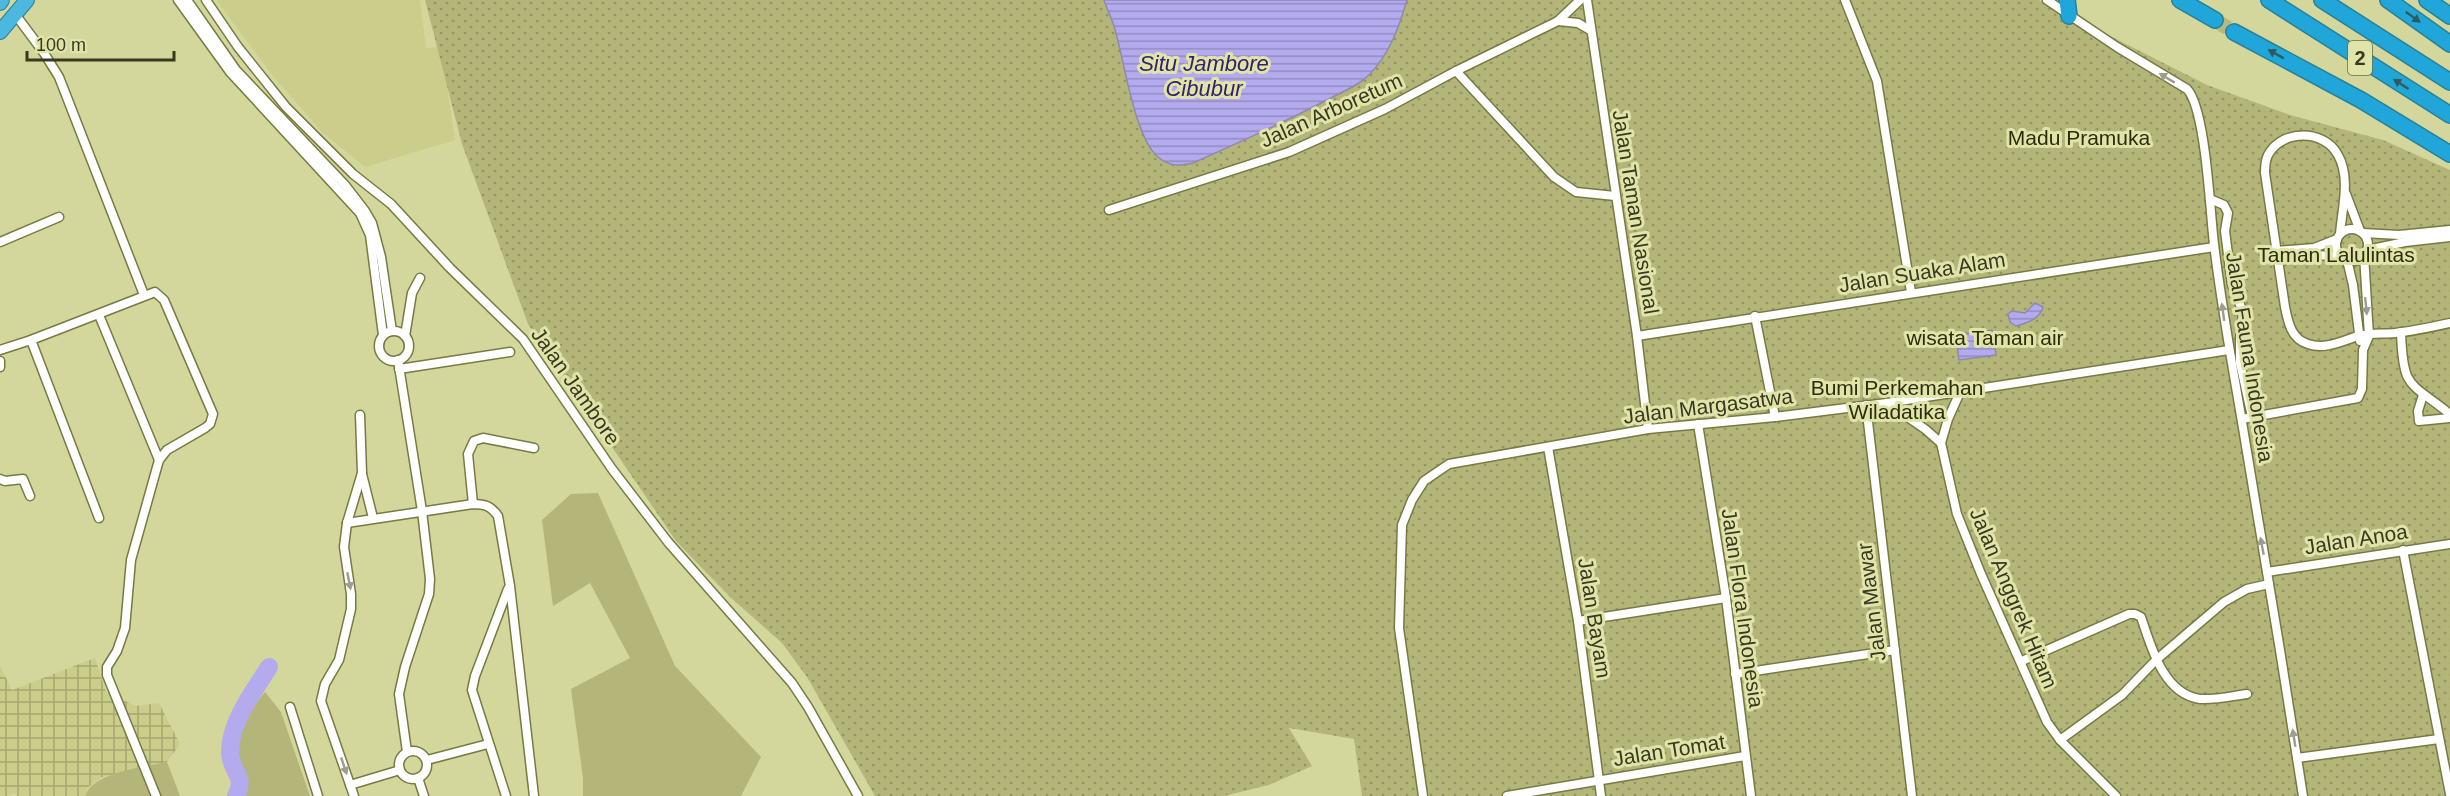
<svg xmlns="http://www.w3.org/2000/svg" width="2450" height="796" viewBox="0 0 2450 796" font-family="Arial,sans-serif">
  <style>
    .built { fill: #cbcd8a }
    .industrial { fill: url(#industrial-grid) }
    .grass { fill: #b3b678 }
    .park { fill: url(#park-dots) }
    .water { fill: url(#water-rules); stroke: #8f89b0; stroke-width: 1.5 }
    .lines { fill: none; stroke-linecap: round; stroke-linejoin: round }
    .river { stroke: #b4abee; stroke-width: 18 }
    .motorway-tunnel { stroke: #b5b783; stroke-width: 15; stroke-dasharray: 15 8; stroke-linecap: butt }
    .minor-casing { stroke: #787a42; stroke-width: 11 }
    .trunk-casing { stroke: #288098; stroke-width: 16 }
    .motorway-casing { stroke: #288098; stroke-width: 18 }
    .minor { stroke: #fff; stroke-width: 8 }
    .trunk { stroke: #4cb8e0; stroke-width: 14 }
    .motorway { stroke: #20a6d8; stroke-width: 15 }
    .oneway { fill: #315a58 }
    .oneway2 { fill: #9c9c90 }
    .labels { text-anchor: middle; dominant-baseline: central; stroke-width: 6; stroke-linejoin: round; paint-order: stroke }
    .shield { fill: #e1e4a8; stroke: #6b6c4a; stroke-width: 1.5 }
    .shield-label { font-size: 20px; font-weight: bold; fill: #383921 }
    .street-label { font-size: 21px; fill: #383921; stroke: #e1e4a8 }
    .park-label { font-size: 21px; fill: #2c2d0c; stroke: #e1e4a8 }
    .water-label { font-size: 22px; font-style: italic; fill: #35216d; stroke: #e1e4a8 }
  </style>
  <defs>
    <pattern id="industrial-grid" width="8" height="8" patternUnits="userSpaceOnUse" patternTransform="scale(1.5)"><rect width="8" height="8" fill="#cbcd8a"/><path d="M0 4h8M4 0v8" fill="none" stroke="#a6a770"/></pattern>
    <pattern id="park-dots" width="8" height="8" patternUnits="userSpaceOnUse" patternTransform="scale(1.5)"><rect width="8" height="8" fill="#b3b678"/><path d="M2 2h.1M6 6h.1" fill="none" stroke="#939562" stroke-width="1.8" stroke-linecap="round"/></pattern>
    <pattern id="water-rules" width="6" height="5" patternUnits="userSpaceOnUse" patternTransform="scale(1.5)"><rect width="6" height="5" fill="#b4abee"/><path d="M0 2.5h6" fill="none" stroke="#938cc0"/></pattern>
  </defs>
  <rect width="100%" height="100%" fill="#d4d79c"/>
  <polygon class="built" points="216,0 420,0 426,48 441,47 455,140 365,167 323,133 273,76"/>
  <polygon class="industrial" points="95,658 106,692 136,706 159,703 180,744 167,762 102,777 87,788 85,796 17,796 14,793 9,796 0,796 0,666 12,690"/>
  <g class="grass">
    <polygon points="598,493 675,666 761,757 741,796 583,796 583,778 571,689 630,658 590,583 553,606 542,520 571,494"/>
    <polygon points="265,692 281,712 310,796 237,796 237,727"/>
    <path d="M167,762L180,796H85C93,772 144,767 167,762Z"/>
  </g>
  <polygon class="park" points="425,0 2039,0 2207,85 2290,115 2383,140 2450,170 2450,796 1362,796 1354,739 1289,728 1312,766 1269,785 1224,796 875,796 807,677 782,643 730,597 676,541 528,324 462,144"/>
  <g class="water">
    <path d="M1104,0H1407C1399,27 1390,53 1370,74C1359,86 1341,92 1327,100C1283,123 1238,143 1193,163C1179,166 1170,167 1158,157C1134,137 1124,58 1114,26C1111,17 1107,9 1104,0Z"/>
    <path d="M2035,303L2043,307C2040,319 2027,323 2016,326L2010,322L2008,314L2012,311L2025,313Z"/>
    <polygon points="1992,330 1996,355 1959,360 1956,335"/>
  </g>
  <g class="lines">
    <path class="river" d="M236,796C247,775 230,772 230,752C230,722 254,691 269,667"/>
    <polyline class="motorway-tunnel" points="2215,20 2234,32"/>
    <defs>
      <g id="minor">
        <polyline points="178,0 230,72 360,213 370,235 383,335"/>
        <polyline points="187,0 236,70 345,185 365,211 372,223 381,257 392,331"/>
        <polyline points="206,0 238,47 286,107 353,174 391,204 450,268 523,339 612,469 668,542 792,683 808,707 858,796"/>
        <polyline points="1587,0 1637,336 1648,429"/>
        <polyline points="1845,0 1877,81 1911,292"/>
        <path d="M2047,0L2117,47L2187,89C2206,109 2210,213 2214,244C2222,312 2235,379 2246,446C2266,563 2285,679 2303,796"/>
        <polyline points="15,14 44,53 59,77 144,295"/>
        <polyline points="1558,21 1578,23 1590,30"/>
        <polyline points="1456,71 1554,177 1576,192 1615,196"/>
        <polyline points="2346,194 2360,231"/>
        <polyline points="2210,199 2224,205 2228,213 2225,231 2232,285 2243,312 2240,340 2240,363 2252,417"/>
        <polyline points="1109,210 1289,152 1385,109 1456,71 1558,21 1580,0"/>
        <circle cx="2352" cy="245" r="16"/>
        <polyline points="2363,233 2399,235 2450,230"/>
        <path d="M2340,234C2342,209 2351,178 2338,155C2324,129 2282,129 2268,155C2265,161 2265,167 2265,173L2285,307C2288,322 2291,339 2308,344C2325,350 2342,341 2358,336C2369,333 2383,334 2395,333C2413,331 2432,327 2450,323"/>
        <polyline points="0,242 59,217"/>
        <polyline points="2367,250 2405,242 2450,237"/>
        <polyline points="2276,251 2314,248 2337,239"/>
        <polyline points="2347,260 2353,285 2360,341"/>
        <polyline points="2278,261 2316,255 2343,257"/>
        <polyline points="99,315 159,460"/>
        <polyline points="1755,316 1775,417"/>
        <circle cx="394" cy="346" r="15"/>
        <path d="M2401,332C2403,390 2409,381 2450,414"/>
        <polyline points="405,336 412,293 420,278"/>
        <polyline points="1637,336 2214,247"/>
        <polyline points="0,350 31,340"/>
        <polyline points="398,360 422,511 430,579 429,594 405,667 399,694 407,752"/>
        <polyline points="0,361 0,367"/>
        <polyline points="399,369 510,352"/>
        <polyline points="1961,390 1948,419 1941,443 1957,514 1981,574 2047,722 2060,740 2116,796"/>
        <polyline points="2423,395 2418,411 2419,421 2450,418"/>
        <polyline points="1887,403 1925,429 1941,443"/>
        <polyline points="1866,405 1912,796"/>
        <polyline points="2242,419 2358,398 2362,389 2363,350 2369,336 2364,255"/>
        <polyline points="1698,424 1726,598 1751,796"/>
        <polyline points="1548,447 1578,621 1601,796"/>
        <polyline points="362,474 373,518"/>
        <polyline points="0,479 5,481 23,479 30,496"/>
        <polyline points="473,504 468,454 474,441 483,438 534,448"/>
        <polyline points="99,518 31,340 155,292 164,300 213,414 210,424 205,428 167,450 159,460 131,560 125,628 117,651 107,667 107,675 156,796"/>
        <path d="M347,523L473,504C485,504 491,506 498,516L510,586L534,796"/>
        <polyline points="2403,550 2450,794"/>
        <polyline points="2267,572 2450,544"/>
        <polyline points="1578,621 1726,598"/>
        <path d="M2022,661L2129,614H2135L2141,617C2151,646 2163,694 2200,699C2215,700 2232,696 2247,694"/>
        <polyline points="1735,674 1895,650"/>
        <polyline points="290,707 318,796"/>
        <polyline points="2060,740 2122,695 2156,660 2224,602 2247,589 2269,584"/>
        <circle cx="413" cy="765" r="14"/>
        <polyline points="2297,758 2439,739"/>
        <polyline points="427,760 488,744"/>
        <polyline points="418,778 424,796"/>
        <polyline points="350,785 400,770"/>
        <polyline points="354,796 321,701 325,684 339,660 351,609 351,594 344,547 347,523 362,473 360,415"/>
        <polyline points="506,796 472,690 475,676 508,589"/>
        <polyline points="1423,796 1399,628 1402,525 1412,500 1424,481 1449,464 1648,429 1775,417 1887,403 2229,350"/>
        <polyline points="1507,796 1745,756"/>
      </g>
      <g id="trunk">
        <polyline points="0,3 2,0"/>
        <polyline points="0,32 27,0"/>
      </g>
      <g id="motorway">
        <polyline points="2067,0 2069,16"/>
        <polyline points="2180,0 2215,20"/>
        <polyline points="2269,0 2450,115"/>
        <polyline points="2322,0 2450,82"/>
        <polyline points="2388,0 2450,44"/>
        <polyline points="2427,0 2450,16"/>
        <polyline points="2234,32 2361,100 2450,154"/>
      </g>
    </defs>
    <use href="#minor" class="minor-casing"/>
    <use href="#trunk" class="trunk-casing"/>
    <use href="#motorway" class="motorway-casing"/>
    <use href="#minor" class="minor"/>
    <use href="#trunk" class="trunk"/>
    <use href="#motorway" class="motorway"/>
  </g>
  <defs><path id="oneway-solid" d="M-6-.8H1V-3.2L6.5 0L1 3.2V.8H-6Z" transform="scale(1.5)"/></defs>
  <g class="oneway">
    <use href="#oneway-solid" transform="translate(2413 17) rotate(36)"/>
    <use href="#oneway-solid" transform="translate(2276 54) rotate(-151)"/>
    <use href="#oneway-solid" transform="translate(2401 84) rotate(-147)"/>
  </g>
  <g class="oneway2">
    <use href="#oneway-solid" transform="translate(2167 78) rotate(-149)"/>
    <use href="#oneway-solid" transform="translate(2366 306) rotate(84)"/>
    <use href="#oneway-solid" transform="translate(2223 312) rotate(-98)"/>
    <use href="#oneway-solid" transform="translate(2262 546) rotate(-101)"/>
    <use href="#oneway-solid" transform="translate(349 581) rotate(79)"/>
    <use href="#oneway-solid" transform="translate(2294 738) rotate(-99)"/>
    <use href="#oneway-solid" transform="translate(344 766) rotate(71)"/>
  </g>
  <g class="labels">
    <rect class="shield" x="2348" y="41" width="24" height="34" rx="4.5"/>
    <g class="shield-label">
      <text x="2360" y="58">2</text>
    </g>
    <g class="street-label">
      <text transform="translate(1331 110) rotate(-24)">Jalan Arboretum</text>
      <text transform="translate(1636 212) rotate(81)">Jalan Taman Nasional</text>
      <text transform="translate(1922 272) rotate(-9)">Jalan Suaka Alam</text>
      <text transform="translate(2250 357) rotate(81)">Jalan Fauna Indonesia</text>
      <text transform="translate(576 386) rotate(55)">Jalan Jambore</text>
      <text transform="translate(1708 406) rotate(-7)">Jalan Margasatwa</text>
      <text transform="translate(2356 539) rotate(-9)">Jalan Anoa</text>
      <text transform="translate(2014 598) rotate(67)">Jalan Anggrek Hitam</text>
      <text transform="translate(1871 602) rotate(-97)">Jalan Mawar</text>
      <text transform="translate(1743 608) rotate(82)">Jalan Flora Indonesia</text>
      <text transform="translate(1595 618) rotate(81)">Jalan Bayam</text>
      <text transform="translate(1669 750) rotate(-9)">Jalan Tomat</text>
    </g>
    <g class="park-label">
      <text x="2079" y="137">Madu Pramuka</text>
      <text x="2336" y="254">Taman Lalulintas</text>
      <text x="1985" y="337">wisata Taman air</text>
      <text x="1897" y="387">Bumi Perkemahan<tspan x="1897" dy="24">Wiladatika</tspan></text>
    </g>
    <g class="water-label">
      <text x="1204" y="63">Situ Jambore<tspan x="1204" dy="25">Cibubur</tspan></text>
    </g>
  </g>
  <path d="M27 51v9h147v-9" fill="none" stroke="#383921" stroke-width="3"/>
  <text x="36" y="51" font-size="18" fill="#383921" stroke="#e1e4a8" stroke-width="4.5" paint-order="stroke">100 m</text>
</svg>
